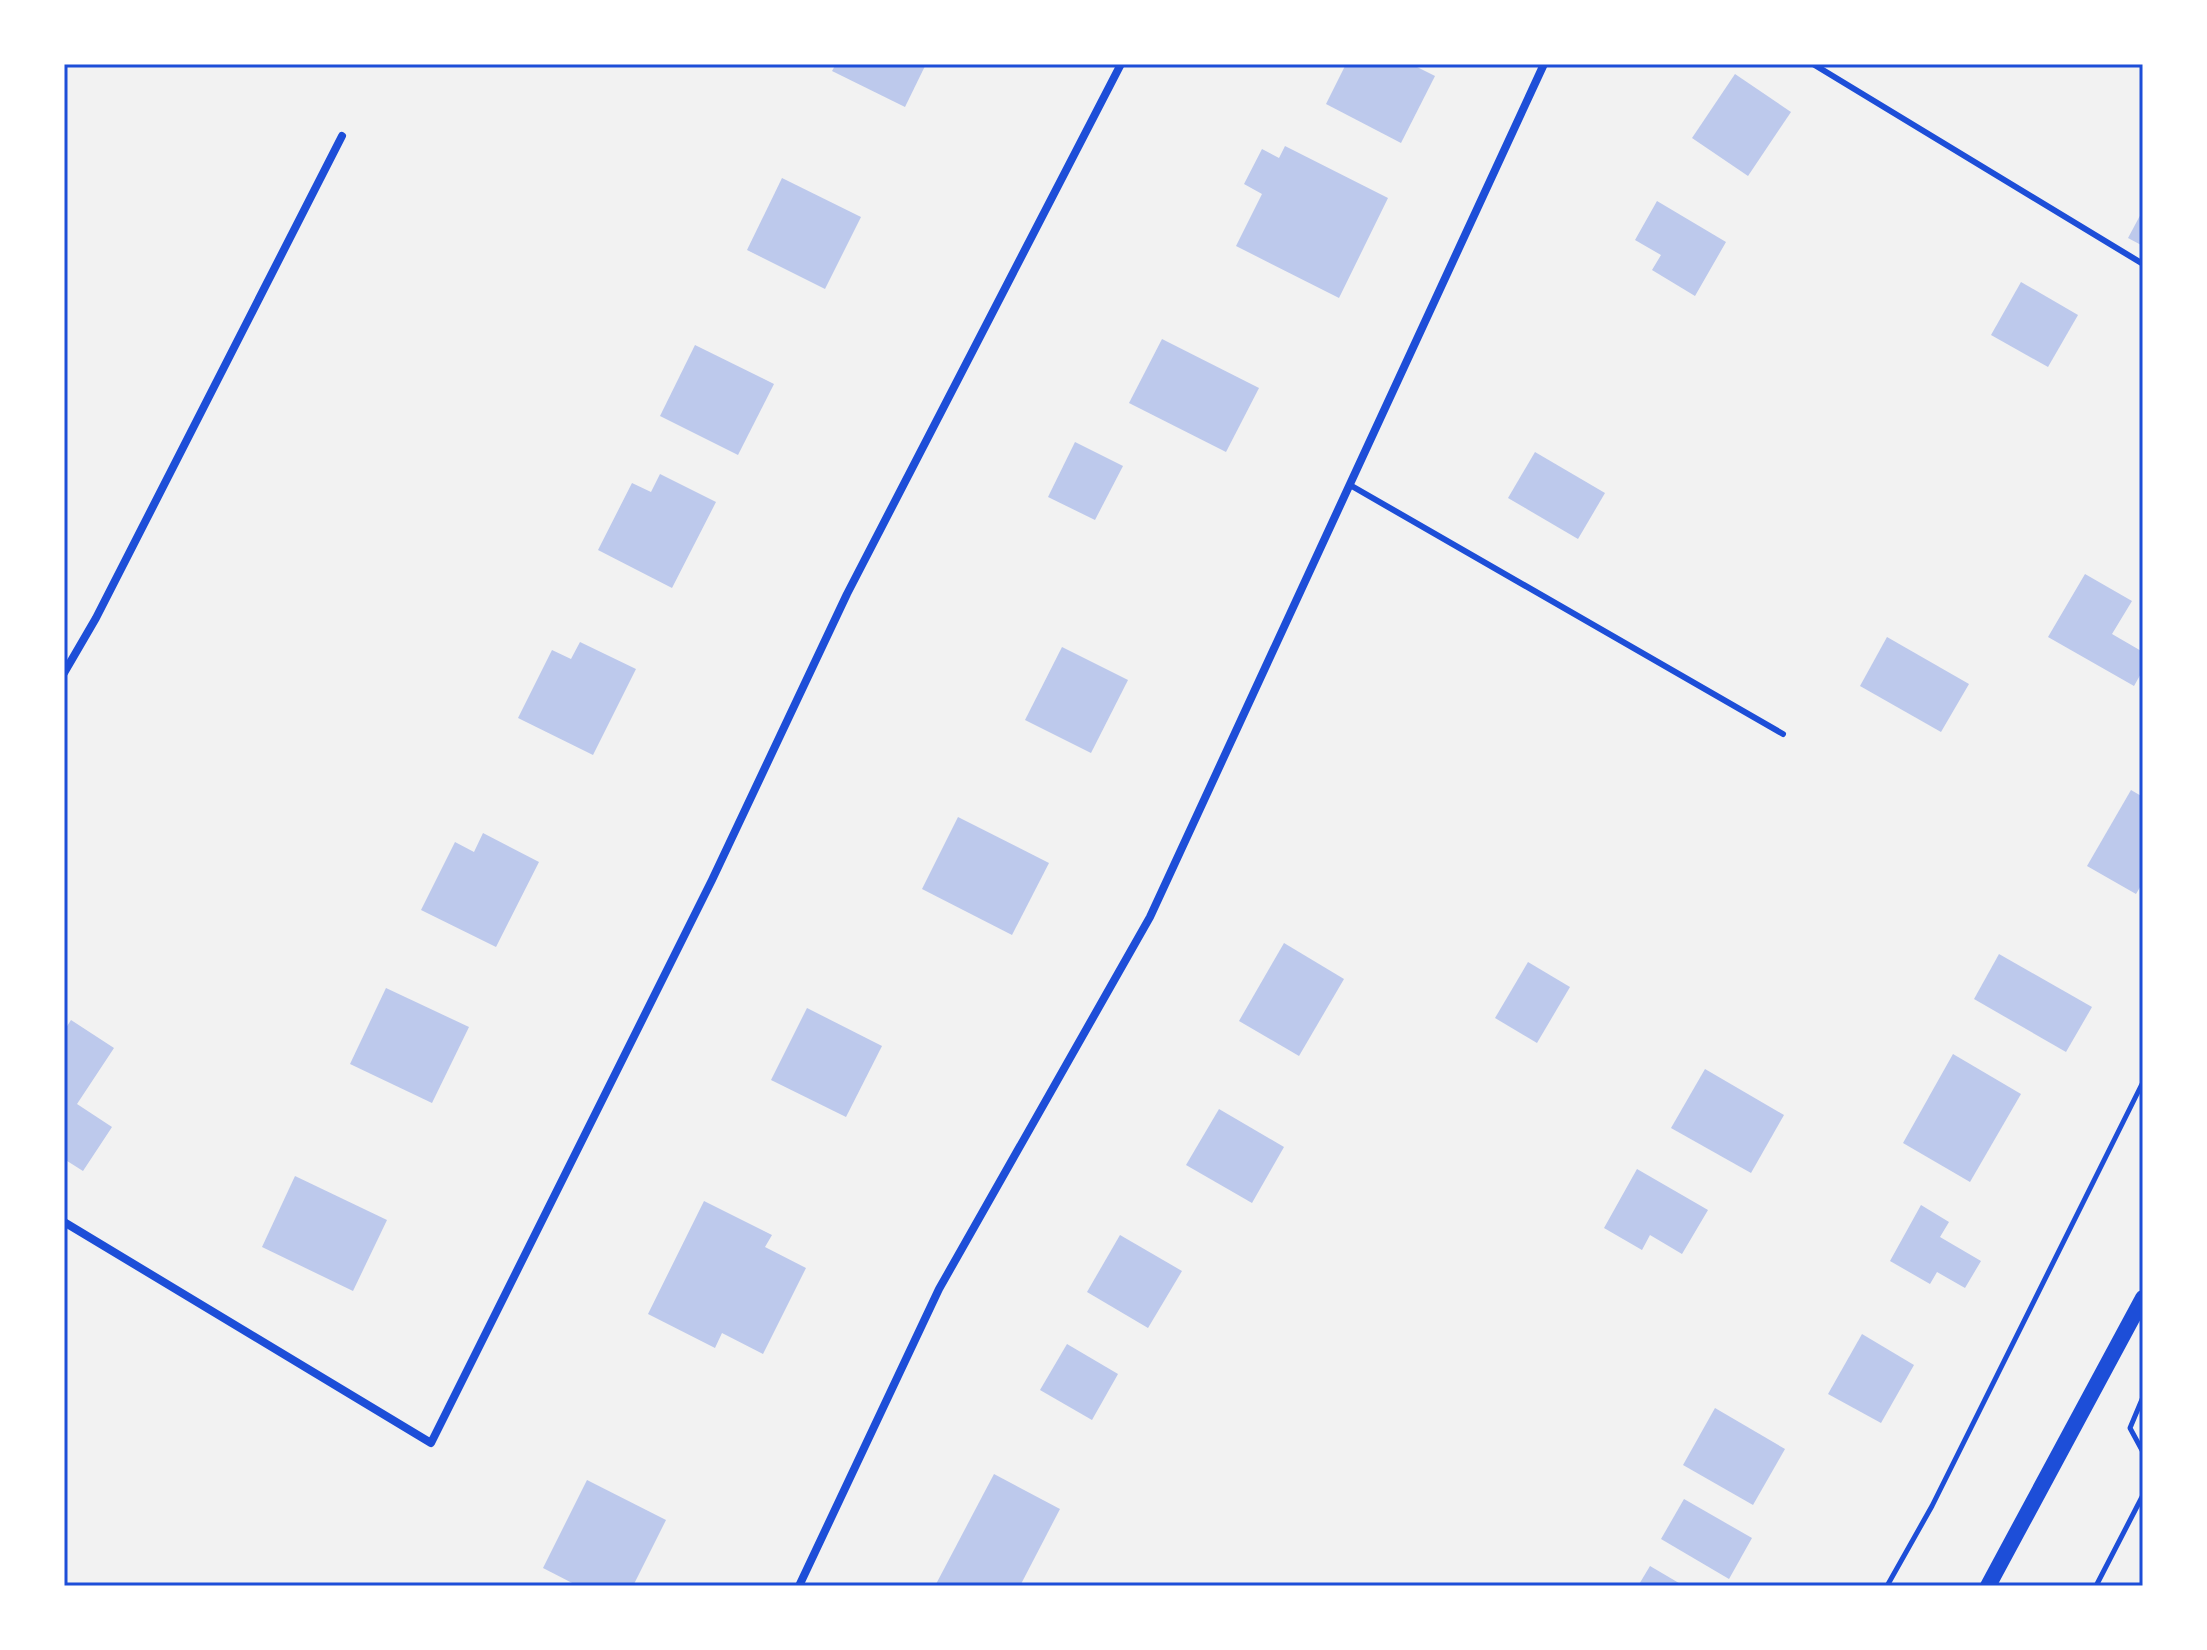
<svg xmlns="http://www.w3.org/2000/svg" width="2207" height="1650" viewBox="0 0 2207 1650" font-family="'Fira Sans Condensed',sans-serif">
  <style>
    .building { fill: #bdc9ec }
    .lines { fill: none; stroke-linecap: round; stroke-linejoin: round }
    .path { stroke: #1d4ed8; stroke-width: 5 }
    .service { stroke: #1d4ed8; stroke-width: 6 }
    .minor { stroke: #1d4ed8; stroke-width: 8 }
    .secondary { stroke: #1d4ed8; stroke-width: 16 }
    .neatline { fill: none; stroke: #1d4ed8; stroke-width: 3 }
  </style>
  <rect width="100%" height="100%" fill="#f2f2f2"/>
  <g class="building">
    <polygon points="836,64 926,64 905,107 832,71"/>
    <polygon points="1346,64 1411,64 1435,76 1401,143 1326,104"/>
    <polygon points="1735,74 1791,112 1748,176 1692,138"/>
    <polygon points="1285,146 1388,198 1339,298 1236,246 1262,194 1244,184 1262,149 1279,158"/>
    <polygon points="782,178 861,217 825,289 747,250"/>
    <polygon points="1657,201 1726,242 1695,296 1652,270 1661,255 1635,240"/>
    <polygon points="2143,210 2143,246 2128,238"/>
    <polygon points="2021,282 2078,315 2048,367 1991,335"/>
    <polygon points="1162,339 1259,388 1226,452 1129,403"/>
    <polygon points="695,345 774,384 738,455 660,416"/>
    <polygon points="1075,442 1123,466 1095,520 1048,497"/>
    <polygon points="1535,452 1605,493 1578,539 1508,498"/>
    <polygon points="660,474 716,502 672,588 598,550 632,483 651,492"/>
    <polygon points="2085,574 2132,601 2112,634 2143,652 2143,670 2134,686 2048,637"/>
    <polygon points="1887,637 1969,684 1941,732 1860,686"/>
    <polygon points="580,642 636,669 593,755 518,718 552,650 571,659"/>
    <polygon points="1062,647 1128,680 1091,753 1025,720"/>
    <polygon points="2131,790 2143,797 2143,882 2136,894 2087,866"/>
    <polygon points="958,817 1049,863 1012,935 922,889"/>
    <polygon points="483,833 539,862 496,947 421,910 455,842 474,852"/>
    <polygon points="1284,943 1344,979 1299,1056 1239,1021"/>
    <polygon points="1999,954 2092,1007 2066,1052 1974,999"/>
    <polygon points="1528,962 1570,987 1537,1043 1495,1018"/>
    <polygon points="386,988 469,1027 432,1103 350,1064"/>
    <polygon points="807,1008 882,1046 846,1117 771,1080"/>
    <polygon points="71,1020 114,1048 77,1104 112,1127 83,1171 64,1159 64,1031"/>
    <polygon points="1953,1054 2021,1094 1970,1182 1903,1143"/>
    <polygon points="1705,1069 1784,1115 1751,1173 1671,1128"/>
    <polygon points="1219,1109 1284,1147 1252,1203 1186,1165"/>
    <polygon points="1637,1169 1708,1210 1682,1254 1650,1235 1642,1250 1604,1228"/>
    <polygon points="295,1176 387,1220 353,1291 262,1247"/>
    <polygon points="704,1201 772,1235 765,1247 806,1268 763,1354 722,1333 715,1348 648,1314"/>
    <polygon points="1921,1205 1949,1222 1940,1237 1981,1261 1965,1288 1937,1272 1930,1284 1890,1261"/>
    <polygon points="1120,1235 1182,1271 1148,1328 1087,1292"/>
    <polygon points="1862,1334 1914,1365 1881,1423 1828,1394"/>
    <polygon points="1067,1344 1118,1374 1092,1420 1040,1390"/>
    <polygon points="1715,1408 1785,1449 1753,1505 1683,1465"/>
    <polygon points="994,1474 1060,1509 1020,1586 935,1586"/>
    <polygon points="587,1480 666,1520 633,1586 578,1586 543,1568"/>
    <polygon points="1684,1499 1752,1538 1729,1579 1661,1539"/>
    <polygon points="1650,1566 1684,1586 1638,1586"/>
  </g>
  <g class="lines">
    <g class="path">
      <polyline points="2143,1397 2130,1428 2143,1452"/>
      <polyline points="1887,1586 1932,1506 2143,1082"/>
      <polyline points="2096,1586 2143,1495"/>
    </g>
    <g class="service">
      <polyline points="1813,64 2143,264"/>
      <polyline points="1350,485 1783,734"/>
    </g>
    <g class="minor">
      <polyline points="64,673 96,618 342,136"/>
      <polyline points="64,1222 431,1443 712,880 847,594 1121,64"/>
      <polyline points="799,1586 939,1289 1150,917 1544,64"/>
    </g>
    <polyline class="secondary" points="1988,1586 2143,1298"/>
  </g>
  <rect width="2207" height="1650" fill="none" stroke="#ffffff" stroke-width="132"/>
  <rect x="66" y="66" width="2075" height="1518" class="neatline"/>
</svg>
